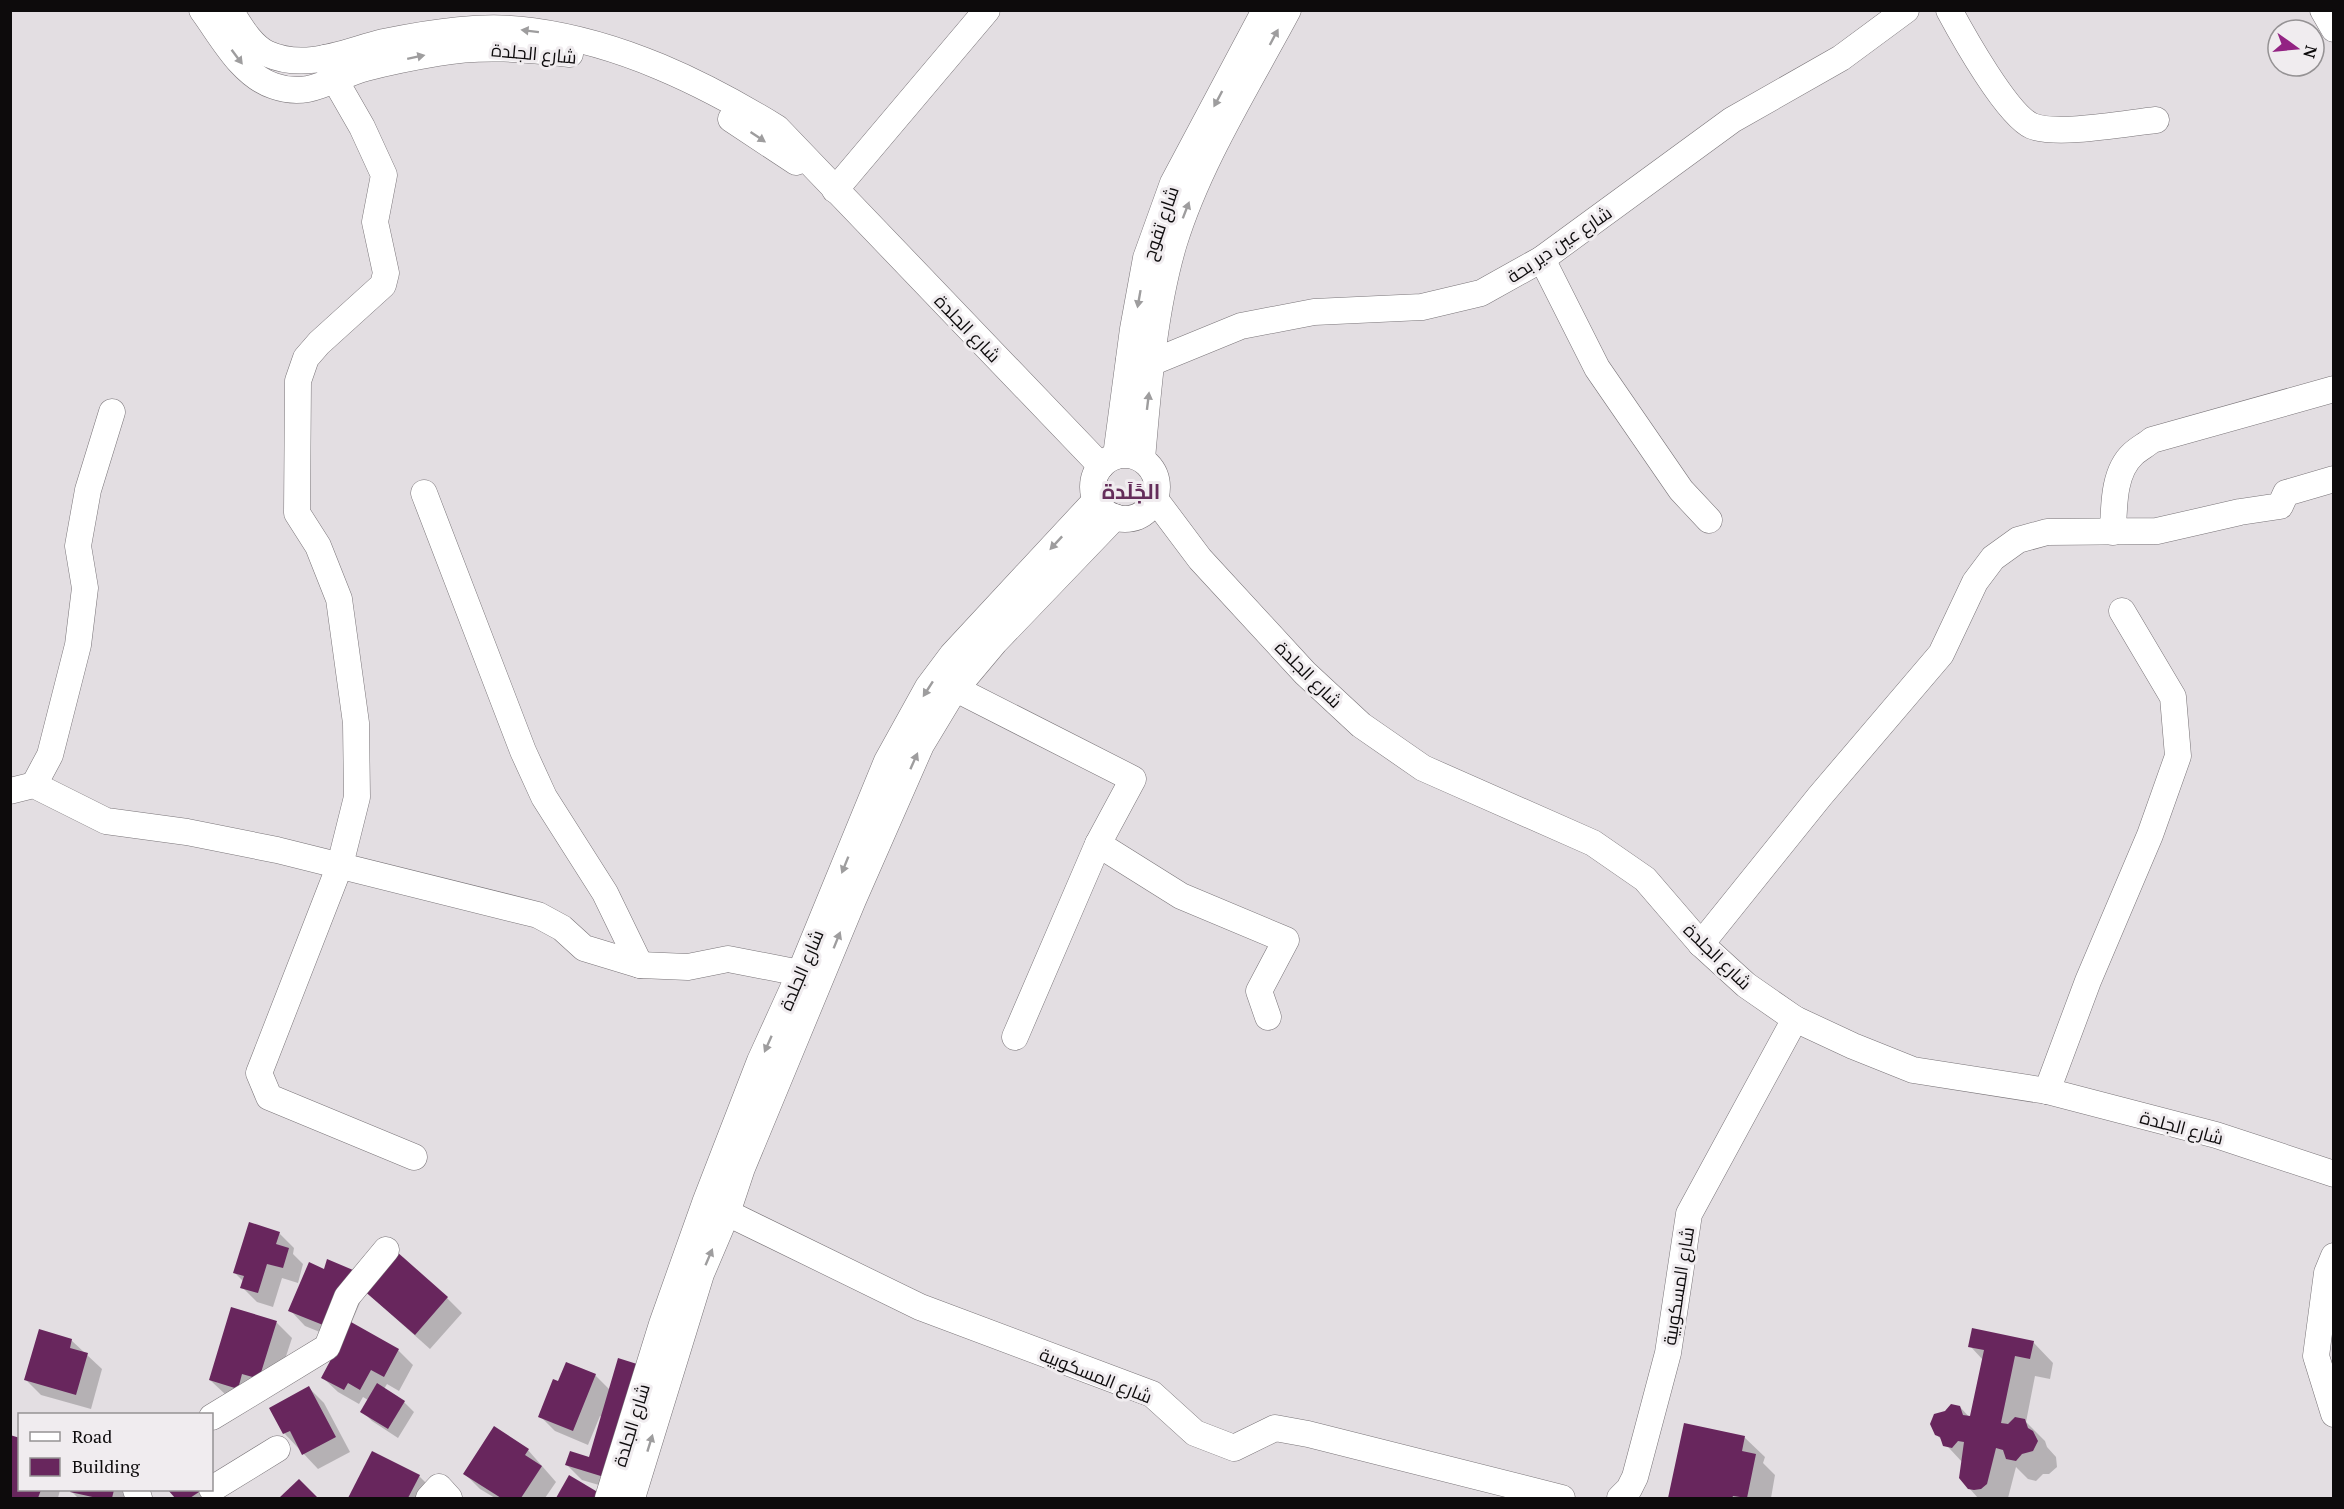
<svg xmlns="http://www.w3.org/2000/svg" width="2344" height="1509" viewBox="0 0 2344 1509" font-family="'PT Serif',Cairo,serif">
  <style>
    .shadow { fill: #0003 }
    .building { fill: #68265d }
    .lines { fill: none; stroke-linecap: round; stroke-linejoin: round }
    .minor-casing { stroke: #797478; stroke-width: 27 }
    .minor { stroke: #fff; stroke-width: 26 }
    .oneway { fill: #9e9d9e }
    .labels { text-anchor: middle; dominant-baseline: central; stroke-width: 6; stroke-linejoin: round; paint-order: stroke }
    .street-label { font-size: 18px; fill: #0d0b0c; stroke: #f0ecef }
    .quarter-label { font-size: 21px; font-weight: bold; fill: #642d5a; stroke: #f0ecef }
  </style>
  <rect width="100%" height="100%" fill="#e3dee2"/>
  <g class="shadow">
    <polygon points="279,1233 294,1248 293,1254 303,1264 298,1283 282,1278 273,1307 257,1302 242,1287 244,1282 234,1272"/>
    <polygon points="324,1271 352,1271 447,1298 462,1313 430,1349 365,1291 351,1324 398,1350 413,1365 399,1391 387,1384 384,1389 404,1402 414,1412 398,1438 372,1421 362,1411 368,1400 363,1397 359,1404 338,1392 322,1377 342,1341 305,1326 290,1310"/>
    <polygon points="232,1309 277,1323 292,1338 274,1393 226,1395 210,1380"/>
    <polygon points="71,1340 102,1369 91,1409 41,1395 26,1380"/>
    <polygon points="2033,1342 2053,1363 2050,1379 2035,1376 2026,1422 2045,1441 2047,1447 2056,1457 2057,1467 2049,1474 2043,1474 2036,1481 2028,1479 2016,1467 2008,1498 1978,1498 1960,1478 1963,1463 1936,1434 1960,1407 1971,1419 1983,1360 1970,1346"/>
    <polygon points="595,1375 610,1390 619,1491 582,1480 567,1465 590,1458 602,1417 600,1416 588,1445 555,1431 540,1416 559,1383"/>
    <polygon points="309,1388 324,1403 350,1452 318,1469 284,1433"/>
    <polygon points="1685,1425 1744,1437 1765,1457 1763,1463 1775,1475 1771,1498 1669,1498"/>
    <polygon points="10,1437 20,1490 60,1490 58,1498 10,1498"/>
    <polygon points="528,1450 556,1482 545,1498 495,1498 480,1489 465,1474"/>
    <polygon points="419,1476 434,1491 431,1498 350,1498"/>
    <polygon points="570,1478 604,1498 558,1498"/>
    <polygon points="72,1490 132,1490 130,1498 78,1498 72,1492"/>
    <polygon points="170,1490 201,1490 207,1498 177,1498"/>
  </g>
  <g class="building">
    <polygon points="249,1222 280,1232 276,1244 289,1248 283,1268 267,1264 258,1293 240,1288 244,1276 233,1273"/>
    <polygon points="396,1251 448,1297 415,1335 362,1289"/>
    <polygon points="327,1259 353,1270 328,1327 288,1311 309,1262 324,1269"/>
    <polygon points="231,1307 277,1321 259,1379 242,1374 238,1389 209,1380"/>
    <polygon points="351,1322 399,1349 384,1377 371,1370 360,1390 348,1383 344,1390 321,1378"/>
    <polygon points="1972,1328 2034,1341 2030,1359 2015,1356 2001,1423 2008,1424 2015,1417 2025,1419 2028,1428 2033,1431 2038,1441 2033,1451 2022,1454 2016,1461 2006,1459 2003,1450 1996,1448 1987,1484 1981,1489 1974,1490 1968,1489 1959,1478 1964,1442 1958,1441 1952,1448 1943,1446 1940,1437 1935,1435 1930,1424 1934,1414 1945,1411 1951,1404 1960,1406 1963,1415 1970,1416 1984,1350 1968,1347"/>
    <polygon points="39,1329 72,1339 70,1348 88,1353 76,1395 24,1380"/>
    <polygon points="618,1358 637,1364 604,1477 565,1465 570,1451 589,1457"/>
    <polygon points="566,1362 596,1374 573,1431 538,1417 553,1379 558,1381"/>
    <polygon points="377,1383 405,1401 388,1429 360,1412"/>
    <polygon points="309,1386 336,1437 302,1455 290,1431 283,1434 269,1408"/>
    <polygon points="1684,1423 1745,1436 1742,1451 1756,1454 1747,1498 1733,1496 1732,1498 1668,1498"/>
    <polygon points="494,1426 529,1449 525,1455 542,1466 521,1498 501,1498 463,1474"/>
    <polygon points="10,1435 20,1438 20,1490 41,1490 38,1498 10,1498"/>
    <polygon points="372,1451 420,1475 408,1498 348,1498"/>
    <polygon points="569,1475 601,1494 598,1498 556,1498"/>
    <polygon points="299,1479 318,1498 279,1498"/>
    <polygon points="71,1490 114,1490 112,1498 97,1498 70,1492"/>
    <polygon points="168,1490 202,1490 190,1498 175,1498"/>
  </g>
  <g class="lines">
    <defs>
      <g id="minor">
        <path d="M202,10C222,37 241,75 274,86C311,99 332,77 366,68C389,62 414,57 438,53C482,45 526,49 570,54"/>
        <path d="M230,10C240,26 251,46 268,54C307,71 346,51 384,42C432,32 484,24 533,31C621,43 702,82 777,128L1101,466"/>
        <path d="M1949,10C1963,36 2007,115 2032,126C2058,136 2127,123 2156,120"/>
        <polyline points="2323,10 2334,29"/>
        <polyline points="325,58 335,80 362,127 384,175 375,222 386,273 383,285 319,343 306,358 298,381 297,513 318,546 339,599 356,723 357,797 340,865 259,1073 269,1097 414,1157"/>
        <polyline points="731,119 796,162"/>
        <polyline points="835,190 987,10"/>
        <polyline points="1542,259 1597,368 1681,490 1709,520"/>
        <polyline points="1129,361 1153,362 1241,326 1314,312 1422,307 1481,293 1542,259 1732,120 1841,58 1906,10"/>
        <circle cx="1125" cy="487" r="32"/>
        <polyline points="1116,456 1133,329 1146,258 1173,183 1265,10"/>
        <path d="M1142,459C1148,390 1154,310 1174,243C1199,162 1248,85 1288,10"/>
        <polyline points="424,493 523,751 544,797 605,893 640,965"/>
        <polyline points="1155,499 1200,559 1305,673 1361,725 1423,768 1593,843 1645,879 1701,944 1746,985 1795,1019 1853,1046 1913,1070 2047,1091 2216,1135 2334,1174"/>
        <path d="M2113,532C2114,507 2113,472 2133,454C2138,449 2146,445 2152,440L2334,389"/>
        <polyline points="956,689 1133,779 1098,844 1015,1037"/>
        <polyline points="34,785 50,755 78,645 85,588 78,546 88,490 112,412"/>
        <polyline points="10,791 34,785 106,821 187,832 277,850 538,915 562,928 584,948 640,965 688,967 728,959 800,973 817,972"/>
        <polyline points="1098,844 1181,896 1286,940 1259,991 1268,1017"/>
        <polyline points="1701,944 1820,796 1941,654 1975,582 1993,558 2018,540 2047,532 2157,531 2240,512 2280,506 2286,493 2334,479"/>
        <polyline points="2047,1091 2088,981 2150,835 2178,756 2173,697 2122,611"/>
        <polyline points="711,1205 920,1307 1152,1394 1195,1433 1234,1448 1275,1428 1308,1434 1562,1498"/>
        <polyline points="2334,1256 2327,1273 2316,1356 2334,1414"/>
        <polyline points="212,1417 327,1347 347,1297 386,1250"/>
        <polyline points="212,1489 277,1449"/>
        <polyline points="136,1490 139,1498"/>
        <polyline points="429,1498 439,1487 449,1498"/>
        <polyline points="608,1498 662,1324 705,1203 760,1061 800,973 887,761 928,687 952,655 1096,500"/>
        <polyline points="632,1498 701,1274 727,1213 742,1168 853,900 921,745 953,692 995,642 1115,517"/>
        <polyline points="1620,1498 1629,1489 1635,1477 1668,1353 1689,1214 1795,1019"/>
      </g>
    </defs>
    <use href="#minor" class="minor-casing"/>
    <use href="#minor" class="minor"/>
  </g>
  <defs><path id="oneway-solid" d="M-6-.8H1V-3.2L6.5 0L1 3.2V.8H-6Z" transform="scale(1.5)"/></defs>
  <g class="oneway">
    <use href="#oneway-solid" transform="translate(530 31) rotate(-173)"/>
    <use href="#oneway-solid" transform="translate(1274 37) rotate(-62)"/>
    <use href="#oneway-solid" transform="translate(237 57) rotate(53)"/>
    <use href="#oneway-solid" transform="translate(416 57) rotate(-12)"/>
    <use href="#oneway-solid" transform="translate(1218 99) rotate(118)"/>
    <use href="#oneway-solid" transform="translate(758 137) rotate(34)"/>
    <use href="#oneway-solid" transform="translate(1186 210) rotate(-69)"/>
    <use href="#oneway-solid" transform="translate(1139 299) rotate(100)"/>
    <use href="#oneway-solid" transform="translate(1148 401) rotate(-83)"/>
    <use href="#oneway-solid" transform="translate(1056 543) rotate(133)"/>
    <use href="#oneway-solid" transform="translate(928 689) rotate(123)"/>
    <use href="#oneway-solid" transform="translate(914 761) rotate(-66)"/>
    <use href="#oneway-solid" transform="translate(845 865) rotate(112)"/>
    <use href="#oneway-solid" transform="translate(837 940) rotate(-68)"/>
    <use href="#oneway-solid" transform="translate(768 1044) rotate(114)"/>
    <use href="#oneway-solid" transform="translate(709 1257) rotate(-67)"/>
    <use href="#oneway-solid" transform="translate(650 1443) rotate(-73)"/>
  </g>
  <g class="labels">
    <g class="street-label">
      <text transform="translate(534 53) rotate(5)">شارع الجلدة</text>
      <text transform="translate(1160 223) rotate(-71)">شارع تفوح</text>
      <text transform="translate(1559 244) rotate(-34)">شارع عين دير بحة</text>
      <text transform="translate(968 328) rotate(46)">شارع الجلدة</text>
      <text transform="translate(1309 674) rotate(45)">شارع الجلدة</text>
      <text transform="translate(1718 956) rotate(44)">شارع الجلدة</text>
      <text transform="translate(801 970) rotate(-67)">شارع الجلدة</text>
      <text transform="translate(2182 1127) rotate(15)">شارع الجلدة</text>
      <text transform="translate(1678 1286) rotate(-81)">شارع المسكوبية</text>
      <text transform="translate(1096 1375) rotate(22)">شارع المسكوبية</text>
      <text transform="translate(631 1425) rotate(-73)">شارع الجلدة</text>
    </g>
    <g class="quarter-label">
      <text x="1131" y="491">الجًلَدة</text>
    </g>
  </g>
  <rect width="2344" height="1509" fill="none" stroke="#0d0b0c" stroke-width="24"/>
  <rect x="18" y="1413" width="195" height="78" fill="#f0ecef" stroke="#959294" stroke-width="1.5"/>
  <rect x="30" y="1432" width="30" height="9" fill="#ffffff" stroke="#959294" stroke-width="1.5"/>
  <text x="72" y="1443" font-size="18" fill="#0d0b0c">Road</text>
  <rect x="30" y="1458" width="30" height="18" fill="#68265d" stroke="#959294" stroke-width="1.5"/>
  <text x="72" y="1473" font-size="18" fill="#0d0b0c">Building</text>
  <g transform="translate(2296 48) rotate(105)"><circle r="28" fill="#f0ecef" stroke="#959294" stroke-width="1.5"/>
  <path d="M0-4.5L10 22L0 15L-10 22Z" fill="#932383"/>
  <text y="-9" font-size="16" font-weight="bold" text-anchor="middle" fill="#0d0b0c">N</text>
  </g>
</svg>
